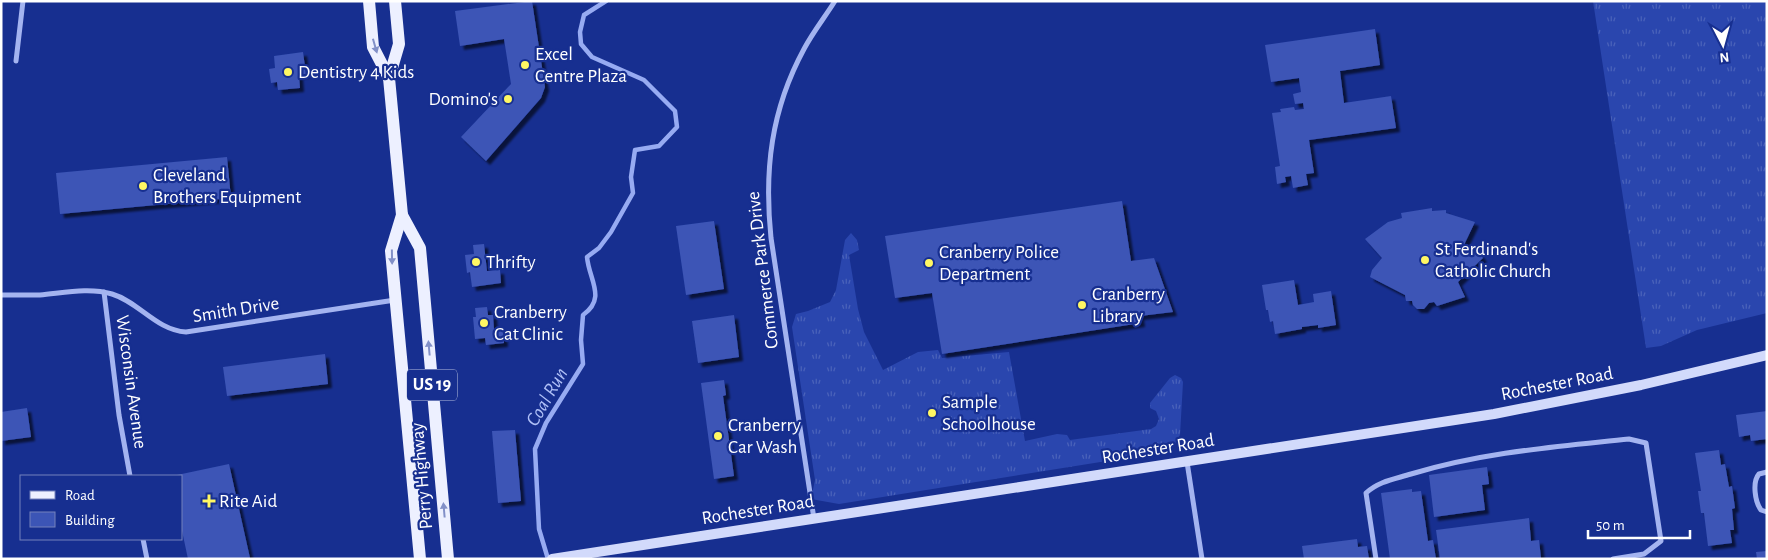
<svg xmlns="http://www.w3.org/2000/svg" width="1768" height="560" viewBox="0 0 1768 560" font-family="'Alegreya Sans',sans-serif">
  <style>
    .grass { fill: url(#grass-tufts) }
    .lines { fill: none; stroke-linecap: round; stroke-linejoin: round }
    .stream { stroke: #97abf2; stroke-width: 4.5 }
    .building { fill: #3c55b6; filter: url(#shadow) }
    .street { stroke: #a4b4f0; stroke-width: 5 }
    .secondary { stroke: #d2dafb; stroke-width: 10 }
    .primary { stroke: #edf0ff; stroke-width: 12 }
    .oneway { fill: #8290c8 }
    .poi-dot { fill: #fff763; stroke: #172f90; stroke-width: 2 }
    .labels { text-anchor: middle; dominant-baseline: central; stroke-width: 4.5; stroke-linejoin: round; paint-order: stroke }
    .shield { fill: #172f90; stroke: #b9c1de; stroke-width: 1 }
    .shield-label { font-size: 18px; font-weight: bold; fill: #fff }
    .poi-label { font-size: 19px; fill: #fff; stroke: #172f90; text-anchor: start }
    .street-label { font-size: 19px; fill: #fff; stroke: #172f90 }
    .water-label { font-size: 20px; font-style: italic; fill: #b0c0f7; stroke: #172f90 }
  </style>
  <defs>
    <pattern id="grass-tufts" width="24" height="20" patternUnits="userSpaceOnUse" patternTransform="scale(1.25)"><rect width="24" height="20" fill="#2a46ae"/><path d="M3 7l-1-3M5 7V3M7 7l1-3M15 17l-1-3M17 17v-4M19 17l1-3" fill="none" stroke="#4a62ba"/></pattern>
    <filter id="shadow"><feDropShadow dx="4" dy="4" stdDeviation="1" flood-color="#0009"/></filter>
  </defs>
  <rect width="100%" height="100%" fill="#172f90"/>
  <g class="grass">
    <polygon points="1593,1 1767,1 1767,313 1697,330 1661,346 1646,348"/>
    <polygon points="851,233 857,240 859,250 849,255 858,309 864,332 883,370 918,352 938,350 942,358 1009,352 1025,441 1057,434 1067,435 1070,440 1151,429 1156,426 1159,419 1156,411 1150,408 1150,403 1170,378 1175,375 1181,378 1183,382 1180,435 1173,447 1163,452 839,504 811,499 815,480 792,327 796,314 808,311 830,302 836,290 845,240"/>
  </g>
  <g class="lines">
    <path class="stream" d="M548,559L539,529L535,449L546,423L583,364L581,340L583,315C607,298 589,280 587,257L599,248L611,232L633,193L631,177L635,150L659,146L677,127L675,111L644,80L592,57L581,44L580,32L584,15L606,1"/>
  </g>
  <g class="building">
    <polygon points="532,1 545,87 541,98 486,161 461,137 511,84 504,39 460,46 455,11"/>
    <polygon points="1375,29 1380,65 1340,71 1344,103 1391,96 1396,128 1309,140 1314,173 1306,174 1308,185 1293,188 1291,176 1285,177 1286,182 1277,184 1275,167 1280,166 1272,113 1281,112 1280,109 1294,107 1295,110 1304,109 1303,103 1295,104 1293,94 1301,92 1299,78 1271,82 1265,45"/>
    <polygon points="303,52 306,74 299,75 300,88 278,90 277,82 271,83 269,69 275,68 274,56"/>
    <polygon points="227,157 231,198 60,214 56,173"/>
    <polygon points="1122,201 1131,261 1154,258 1173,312 1140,316 1141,323 942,354 932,293 895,298 885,236"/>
    <polygon points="1432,208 1432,211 1446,210 1446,213 1475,222 1464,245 1477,255 1479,253 1483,258 1458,282 1465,297 1437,306 1434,302 1429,303 1424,309 1417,309 1413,305 1412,301 1406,301 1405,295 1370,277 1372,270 1382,258 1365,239 1388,222 1402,218 1401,213"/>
    <polygon points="714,221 724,289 686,295 676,226"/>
    <polygon points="484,244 487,271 500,270 501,283 472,287 470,272 467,273 465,255 474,254 473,245"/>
    <polygon points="1294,280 1298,305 1314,302 1313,294 1331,291 1336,325 1318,328 1318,325 1302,327 1302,329 1275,334 1273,321 1270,322 1268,310 1266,310 1262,285"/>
    <polygon points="487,307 488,315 493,315 494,329 503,328 504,343 486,345 485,338 475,339 473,317 476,317 475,308"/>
    <polygon points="734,315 739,357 698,363 692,321"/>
    <polygon points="325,354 328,384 227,396 223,367"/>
    <polygon points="724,380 726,395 723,396 734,476 714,479 701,383"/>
    <polygon points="27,408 31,437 1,441 1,412"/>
    <polygon points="1767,411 1767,439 1751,441 1750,435 1739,437 1736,415"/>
    <polygon points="515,430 521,501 498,503 492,431"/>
    <polygon points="1719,450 1721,465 1725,464 1729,487 1732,486 1735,508 1732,509 1734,530 1730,530 1732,543 1708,546 1704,513 1701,513 1698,491 1701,491 1695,453"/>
    <polygon points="229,464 250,558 188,559 181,526 181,476 177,475"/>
    <polygon points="1487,467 1489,484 1482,485 1485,510 1434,517 1429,475"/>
    <polygon points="1412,489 1412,492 1421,491 1428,541 1433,540 1436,559 1390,559 1381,493"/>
    <polygon points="1529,518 1531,541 1539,540 1541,558 1440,559 1436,530"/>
    <polygon points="1357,539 1358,547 1367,546 1369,559 1304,559 1302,546"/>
    <polygon points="1767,551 1767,559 1757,559 1756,552"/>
  </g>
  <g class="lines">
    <g class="street">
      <polyline points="16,61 23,1"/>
      <polyline points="104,292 119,415 130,476"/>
      <path d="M1,295C14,295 27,295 40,295C63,293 89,287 112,294C139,302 156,330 186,332L395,300"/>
      <polyline points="1187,462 1202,559"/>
      <path d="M1767,472L1759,474C1752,482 1755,502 1761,510L1767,512"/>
      <path d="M814,519L771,238C764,170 771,110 804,49C813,32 825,17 835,1"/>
      <polyline points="143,539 147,559"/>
      <path d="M1376,559L1366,493C1379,481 1395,479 1411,474C1484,452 1554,447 1629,439L1646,443L1661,541L1644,554L1613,559"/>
    </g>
    <polyline class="secondary" points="552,559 1494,414 1641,385 1767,355"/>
    <g class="primary">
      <polyline points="369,1 373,47 389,78"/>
      <polyline points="395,1 399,44 389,78 402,215 391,251 420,559"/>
      <polyline points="402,215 420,248 448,559"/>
    </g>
  </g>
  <defs><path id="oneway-solid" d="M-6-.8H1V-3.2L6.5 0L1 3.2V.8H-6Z" transform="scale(1.25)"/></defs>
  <g class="oneway">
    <use href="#oneway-solid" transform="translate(375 46) rotate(74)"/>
    <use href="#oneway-solid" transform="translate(392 257) rotate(89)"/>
    <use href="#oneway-solid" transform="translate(429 348) rotate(-95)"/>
    <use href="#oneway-solid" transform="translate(444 510) rotate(-95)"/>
  </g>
  <g class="poi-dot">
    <circle cx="525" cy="65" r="5"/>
    <circle cx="288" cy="72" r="5"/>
    <circle cx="508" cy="99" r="5"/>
    <circle cx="143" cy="186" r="5"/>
    <circle cx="1425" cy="260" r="5"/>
    <circle cx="476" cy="262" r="5"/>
    <circle cx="929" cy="263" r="5"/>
    <circle cx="1082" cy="305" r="5"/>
    <circle cx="484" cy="323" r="5"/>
    <circle cx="932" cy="413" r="5"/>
    <circle cx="718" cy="436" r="5"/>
    <path d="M206.5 493.5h5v5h5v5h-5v5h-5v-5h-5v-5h5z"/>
  </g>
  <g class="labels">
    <rect class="shield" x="407" y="369.5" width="50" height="31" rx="4"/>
    <g class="shield-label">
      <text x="432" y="385">US 19</text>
    </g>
    <g class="poi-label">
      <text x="535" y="54">Excel<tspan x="535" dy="22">Centre Plaza</tspan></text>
      <text x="298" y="72">Dentistry 4 Kids</text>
      <text x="498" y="99" text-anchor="end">Domino's</text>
      <text x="153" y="175">Cleveland<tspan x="153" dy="22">Brothers Equipment</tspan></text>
      <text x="1435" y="249">St Ferdinand's<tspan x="1435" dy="22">Catholic Church</tspan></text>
      <text x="939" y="252">Cranberry Police<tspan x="939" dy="22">Department</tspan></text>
      <text x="486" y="262">Thrifty</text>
      <text x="1092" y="294">Cranberry<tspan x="1092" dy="22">Library</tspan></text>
      <text x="494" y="312">Cranberry<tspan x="494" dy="22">Cat Clinic</tspan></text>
      <text x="942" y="402">Sample<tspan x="942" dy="22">Schoolhouse</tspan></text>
      <text x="728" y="425">Cranberry<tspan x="728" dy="22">Car Wash</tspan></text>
      <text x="219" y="501">Rite Aid</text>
    </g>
    <g class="street-label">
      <text transform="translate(763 270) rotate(-97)">Commerce Park Drive</text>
      <text transform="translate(236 310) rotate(-9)">Smith Drive</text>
      <text transform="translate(131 382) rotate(82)">Wisconsin Avenue</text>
      <text transform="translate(1557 384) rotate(-11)">Rochester Road</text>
      <text transform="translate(1158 449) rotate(-9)">Rochester Road</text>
      <text transform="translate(422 476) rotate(-95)">Perry Highway</text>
      <text transform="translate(758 510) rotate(-9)">Rochester Road</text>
    </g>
    <g class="water-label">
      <text transform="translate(547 397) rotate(-60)">Coal Run</text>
    </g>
  </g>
  <rect width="1768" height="560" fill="none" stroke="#ffffff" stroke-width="5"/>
  <rect x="20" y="475" width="162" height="65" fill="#172f90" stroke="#7482bc"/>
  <rect x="30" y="491" width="25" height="8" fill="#edf0ff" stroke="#7482bc"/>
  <text x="65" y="500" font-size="15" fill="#ffffff">Road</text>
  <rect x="30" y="512" width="25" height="15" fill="#3c55b6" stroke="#7482bc"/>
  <text x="65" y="525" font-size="15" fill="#ffffff">Building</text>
  <g transform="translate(1723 45) rotate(174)" stroke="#172f90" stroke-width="4" paint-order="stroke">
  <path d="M0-4L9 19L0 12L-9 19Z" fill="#ffffff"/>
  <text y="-8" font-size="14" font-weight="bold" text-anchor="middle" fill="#ffffff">N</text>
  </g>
  <path d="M1588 530v8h102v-8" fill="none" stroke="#ffffff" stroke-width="2.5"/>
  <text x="1596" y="530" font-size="15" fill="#ffffff" stroke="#172f90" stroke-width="4" paint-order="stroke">50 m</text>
</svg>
